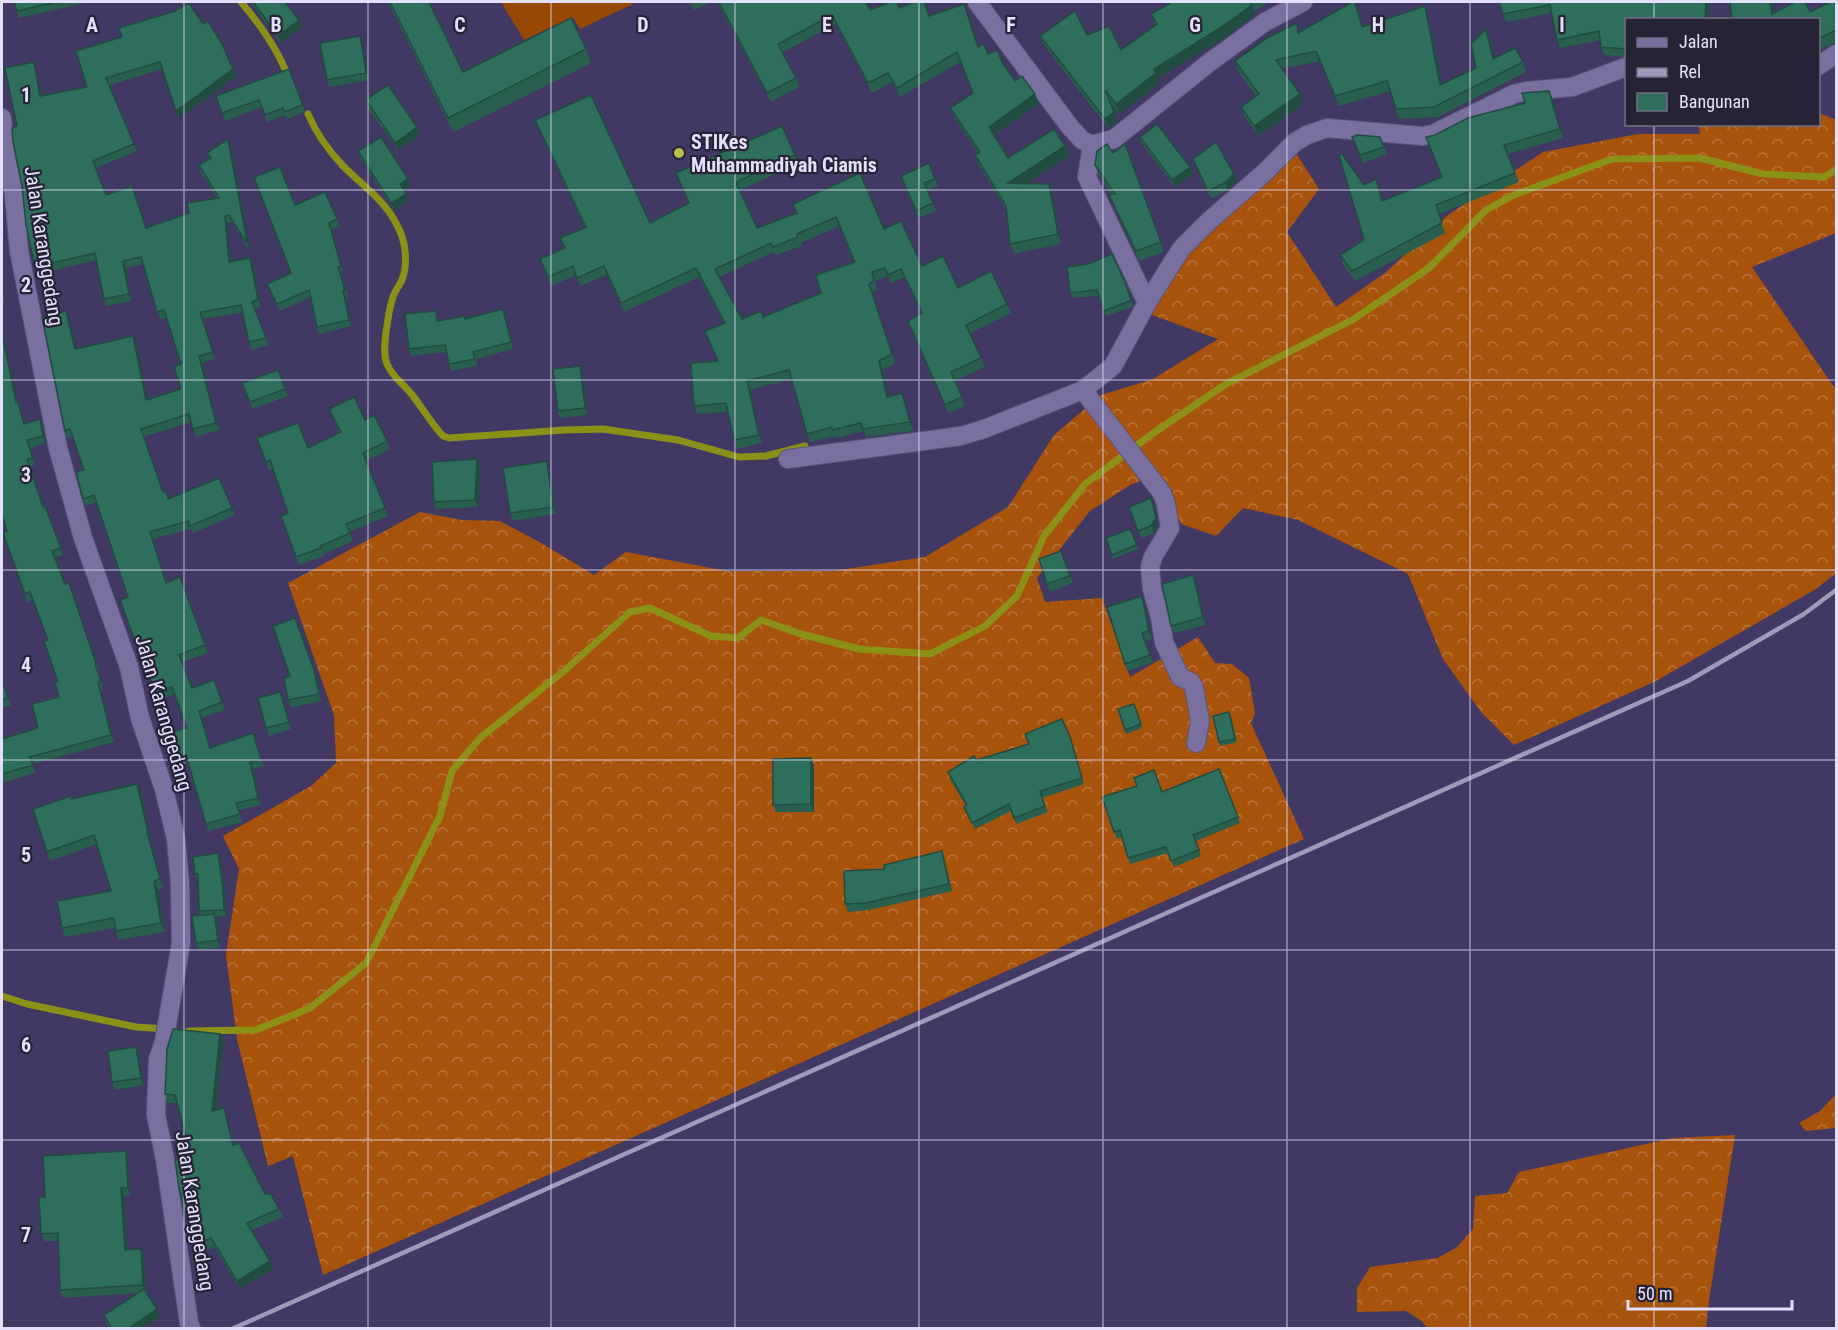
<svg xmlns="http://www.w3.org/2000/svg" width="1838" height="1330" viewBox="0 0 1838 1330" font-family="'Roboto Condensed',sans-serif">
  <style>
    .green { fill: #974904 }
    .forest { fill: url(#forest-crowns) }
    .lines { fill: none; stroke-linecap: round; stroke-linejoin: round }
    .stream { stroke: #8b9016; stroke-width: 7 }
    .street-casing { stroke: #5d5479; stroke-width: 20 }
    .street { stroke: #7970a0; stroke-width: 18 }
    .rail { stroke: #9f99ba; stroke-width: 4.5 }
    .wall { fill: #285f4f; fill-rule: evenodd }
    .shaded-wall { fill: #204d40 }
    .building { fill: #2e6e5c; stroke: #204d40; stroke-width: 1.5; fill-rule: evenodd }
    .grid { fill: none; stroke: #e4e0fb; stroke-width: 1.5; stroke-opacity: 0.55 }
    .poi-dot { fill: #bac046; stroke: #272337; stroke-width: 2 }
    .labels { text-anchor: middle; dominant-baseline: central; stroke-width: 4.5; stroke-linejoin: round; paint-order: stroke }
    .poi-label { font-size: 20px; font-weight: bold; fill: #e4e0fb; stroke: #272337; text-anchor: start }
    .street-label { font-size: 20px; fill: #e4e0fb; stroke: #272337 }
    .grid-label { font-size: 20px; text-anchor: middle; font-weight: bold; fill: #e4e0fb; stroke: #272337; stroke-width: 4.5; stroke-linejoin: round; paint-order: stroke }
  </style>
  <defs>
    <pattern id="forest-crowns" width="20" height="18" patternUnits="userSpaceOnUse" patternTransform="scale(1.5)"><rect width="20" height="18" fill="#a8530c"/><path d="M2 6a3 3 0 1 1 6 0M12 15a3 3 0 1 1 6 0" fill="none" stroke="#b8743c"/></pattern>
  </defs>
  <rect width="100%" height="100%" fill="#413863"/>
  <polygon class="green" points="501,2 632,2 633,4 580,29 573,17 524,40"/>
  <g class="forest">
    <polygon points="1819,113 1836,120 1836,233 1752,267 1836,390 1836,573 1816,589 1656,681 1514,745 1481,712 1443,659 1408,574 1298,520 1243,508 1216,536 1181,524 1160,474 1130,485 1090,511 1037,578 1045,602 1102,598 1130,677 1198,637 1215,663 1232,664 1249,678 1255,713 1251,723 1304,839 323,1275 293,1156 268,1166 237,1039 226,955 239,869 223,836 311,786 336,763 334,715 288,583 420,512 462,520 500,521 543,544 594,575 626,552 727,571 833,571 925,557 1008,507 1054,435 1101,395 1153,379 1218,339 1149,314 1195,242 1294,150 1319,189 1287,232 1336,307 1385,273 1448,215 1543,152 1638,134 1700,134 1699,125 1818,124"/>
    <polygon points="1836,1094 1836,1128 1806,1131 1799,1123 1820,1111"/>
    <polygon points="1735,1135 1709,1300 1706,1328 1427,1328 1422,1321 1406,1311 1357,1312 1357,1288 1370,1267 1437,1258 1456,1248 1473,1229 1475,1196 1507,1193 1519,1172 1673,1138"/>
  </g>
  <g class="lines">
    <g class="stream">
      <path d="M241,2C259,23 274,44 285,69"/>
      <path d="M308,114C316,133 329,151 343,166C363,186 386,201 398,227C406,242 408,264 402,280C399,286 395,291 393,297C389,308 388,320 386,332C385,343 383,354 387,364C392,377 405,385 413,396C423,409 432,424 443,436L449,438L564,430L603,429L678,440L739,457L766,456L805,446"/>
      <polyline points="2,996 27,1004 136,1027 166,1029"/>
      <polyline points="189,1031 256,1030 310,1008 366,963 440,816 452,771 481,737 564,671 630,612 650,608 711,636 738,638 761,620 801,634 859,649 930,654 985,626 1017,596 1044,536 1085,484 1152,434 1226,384 1354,319 1429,268 1486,210 1514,195 1612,159 1700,158 1763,174 1824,177 1836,170"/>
    </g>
    <defs>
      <g id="street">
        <polyline points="977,2 1070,127 1082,140 1092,145 1114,139 1210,62 1265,22 1303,2"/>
        <polyline points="1818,66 1836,54"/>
        <polyline points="2,118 5,151 14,195 19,251 58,448 83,538 129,667 140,718 164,789 176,839 180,884 181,943 164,1042 158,1059 156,1115 165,1159 189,1323 191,1328"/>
        <polyline points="1092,145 1087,177 1147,303"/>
        <polyline points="1083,390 1162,493 1166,504 1170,528 1153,557 1150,567 1152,589 1160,617 1164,642 1180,677 1191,682 1194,688 1200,721 1196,743"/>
        <polyline points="788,459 961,436 984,429 1083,390 1113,366 1147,303 1181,249 1209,221 1264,173 1295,142 1307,135 1327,128 1410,135 1423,136 1433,134 1514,94 1526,91 1572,87 1626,67"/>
      </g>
    </defs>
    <use href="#street" class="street-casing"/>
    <use href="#street" class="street"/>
    <polyline class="rail" points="234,1328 1688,681 1804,614 1836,590"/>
  </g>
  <g class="wall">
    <polygon points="14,2 85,2 85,3 19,18"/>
    <polygon points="250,2 285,2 299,20 302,27 281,43"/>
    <polygon points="388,2 429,2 463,72 586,49 591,63 453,132"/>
    <polygon points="690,2 712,2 694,10"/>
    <polygon points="717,2 866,2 870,10 899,8 929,16 979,47 1003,64 1015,81 1039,104 994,135 1008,158 1065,146 1069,156 1026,184 1049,184 1052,193 1061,244 1014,254 1010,244 1007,211 978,164 975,155 978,153 954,117 950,108 973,93 960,62 900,97 892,82 872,93 836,24 782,53 796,78 799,87 771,102"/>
    <polygon points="1172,2 1270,2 1254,11 1255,15 1224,38 1158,78 1160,83 1119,114 1109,100 1117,122 1109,129 1044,45 1040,36 1087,35 1121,50 1156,25 1151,14"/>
    <polygon points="1499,2 1709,2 1708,20 1626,20 1626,57 1604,55 1601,47 1600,40 1560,48 1557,40 1551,13 1506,22"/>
    <polygon points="1730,2 1772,2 1774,13 1810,12 1836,6 1836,42 1818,51 1818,20 1732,20"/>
    <polygon points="1425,6 1428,16 1442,84 1476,68 1486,29 1490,39 1495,59 1523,62 1526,72 1438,117 1399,119 1390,91 1339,106 1320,61 1282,69 1300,94 1303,104 1258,136 1245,117 1241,107 1256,96 1238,71 1235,61 1300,32 1358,10 1363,26"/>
    <polygon points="362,43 369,80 329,87 327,80"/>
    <polygon points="76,51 233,69 236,76 179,118 162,69 110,85 137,151 96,168 106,195 146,228 189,213 217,198 201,173 199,165 209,158 207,153 231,147 250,249 249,250 232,222 227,223 231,261 253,265 261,307 255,309 269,345 251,350 249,342 242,313 202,319 215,359 202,363 219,430 196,437 191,422 143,437 163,492 169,499 232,508 235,515 193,533 191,529 152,539 166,583 180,577 208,653 182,662 192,688 214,680 225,710 201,718 210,748 253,733 264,766 253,769 261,805 239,810 242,822 208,831 188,762 179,765 168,733 187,728 175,694 159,700 149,675 147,675 120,600 128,597 97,502 86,506 83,499 84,470 73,436 67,438 65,431 69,318 76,349 133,336 136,343 147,400 181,389 181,364 166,318 160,319 143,264 126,268 131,301 106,306 104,299 97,260 38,274 35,267 17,126 36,70 41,96 87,87"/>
    <polygon points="289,69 305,112 287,119 285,115 267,122 262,107 225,121 216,96"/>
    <polygon points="366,100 417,127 420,135 398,150 368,108"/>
    <polygon points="1553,100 1563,138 1508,154 1519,182 1439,214 1445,233 1355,281 1343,264 1340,255 1364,240 1364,185 1379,188 1383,201 1442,177 1435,135"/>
    <path d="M535,120L650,223L689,203L676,173L795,155L798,164L740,190L757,228L796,214L793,204L884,229L922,266L958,288L1007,304L1011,313L970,333L985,367L954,381L965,406L948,413L908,321L922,314L905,277L891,283L888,276L875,281L877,290L872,292L895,363L883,370L889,397L902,393L913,431L866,437L864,431L836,438L835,436L810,442L792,379L750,390L762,443L737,449L734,440L728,412L697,414L694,406L718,361L705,331L724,323L699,277L624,312L607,275L580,286L576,275L551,286L540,259L564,249L560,238L585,228L539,129ZM839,226L854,262L821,293L763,317L742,319L719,277L774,252L776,255L802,246L801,243Z"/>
    <polygon points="1140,137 1190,167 1193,174 1175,187 1142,144"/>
    <polygon points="1380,137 1387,154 1363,163 1355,144"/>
    <polygon points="1125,144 1164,252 1139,261 1113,205 1109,195 1112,195 1099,175 1095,165"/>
    <polygon points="358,151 410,186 404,190 408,201 394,210 361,159"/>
    <polygon points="1193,159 1234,174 1237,182 1227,190 1211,199"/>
    <polygon points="929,163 938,186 927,190 936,211 918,218 903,183"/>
    <polygon points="295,205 337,219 340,226 331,230 343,273 341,273 348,297 346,297 351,326 319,334 317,327 310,297 280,311 270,291 267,284 291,273"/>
    <polygon points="1125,282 1133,305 1132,307 1106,316 1098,296 1072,298 1070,293"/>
    <polygon points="2,287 4,301 2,302"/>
    <polygon points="503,309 513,349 476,359 477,366 451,371 449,364 446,352 411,356 409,349 436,311 439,321 466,319"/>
    <polygon points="2,328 17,402 24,423 40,419 46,443 30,448 35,465 30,467 43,506 45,506 63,555 55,558 65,584 69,583 99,671 98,671 103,689 100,690 114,742 33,764 35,773 2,783 2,739 38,728 59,697 58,682 48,640 33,600 27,602 3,533 7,531 2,513"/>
    <polygon points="580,366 583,374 587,415 560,418 558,411"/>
    <polygon points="242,383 285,389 288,396 252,409"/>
    <polygon points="329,409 365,420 387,441 390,449 366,461 388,516 349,532 353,541 323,554 324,556 299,565 281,516 288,513 273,469 269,470 257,438 308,448 340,433"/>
    <polygon points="477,459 480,466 478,507 436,509 434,502"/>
    <polygon points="547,461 549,468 556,514 513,521 510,513"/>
    <polygon points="1151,498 1158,526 1154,533 1141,538 1129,507"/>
    <polygon points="1130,529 1138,549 1113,559 1106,538"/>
    <polygon points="1061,551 1073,583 1050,592 1039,559"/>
    <polygon points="1193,575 1206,625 1174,633 1171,626"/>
    <polygon points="1142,596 1144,603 1152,639 1145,641 1153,662 1127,671 1125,664"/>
    <polygon points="317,677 321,701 291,708 288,700"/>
    <polygon points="2,680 11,705 2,708"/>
    <polygon points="280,692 291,729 269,736 266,728"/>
    <polygon points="1134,704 1142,728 1126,734 1118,709"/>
    <polygon points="1231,716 1237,742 1220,746 1219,742"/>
    <polygon points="1062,719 1084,784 1042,798 1048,812 1016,824 1011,811 975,829 966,813 964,807 966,806 950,779 948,772 977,760 1029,744"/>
    <polygon points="811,758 814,766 814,812 776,812 773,805"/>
    <polygon points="1219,769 1240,823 1196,841 1201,856 1174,867 1168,853 1130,864 1122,837 1117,839 1102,797 1162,792"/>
    <polygon points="141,793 151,841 150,841 163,888 158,890 165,932 119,940 115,928 65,937 62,928 111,891 97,844 50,861 33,809 71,799"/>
    <polygon points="944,858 952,891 869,910 848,912 845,904 885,869"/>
    <polygon points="220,859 225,895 226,916 215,917 217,921 220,948 198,950 196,943 201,915 199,911 198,880 195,874"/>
    <polygon points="220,1034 223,1042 216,1110 227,1117 234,1144 265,1194 279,1209 283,1217 252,1230 270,1261 273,1269 240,1289 214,1247 197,1254 194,1246 191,1155 177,1103 168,1103 165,1094"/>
    <polygon points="139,1054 143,1085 115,1090 112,1082"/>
    <polygon points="126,1151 128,1159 130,1195 124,1196 127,1250 144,1256 146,1293 157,1309 159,1317 141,1329 110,1329 106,1323 104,1315 138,1293 63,1298 60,1290 58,1241 44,1241 41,1234 45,1197"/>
  </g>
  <g class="shaded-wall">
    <polygon points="1706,2 1709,2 1708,20 1705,20"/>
    <polygon points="1770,2 1772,2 1775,20 1772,14"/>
    <polygon points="1252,5 1255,15 1224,38 1158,78 1160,83 1119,114 1116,104 1154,69"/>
    <polygon points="1425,6 1428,16 1444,95 1440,85"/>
    <polygon points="299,20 302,27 281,43 278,36"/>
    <polygon points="1486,29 1490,39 1497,69 1493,59"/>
    <polygon points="360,36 362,43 369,80 366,73"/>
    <polygon points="34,62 36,70 43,104 40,96"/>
    <polygon points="233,69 236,76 179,118 176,111"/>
    <polygon points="1549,91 1553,100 1563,138 1560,129"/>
    <polygon points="1035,94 1039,104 992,136 989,127"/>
    <polygon points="1300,94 1303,104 1258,136 1254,126"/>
    <polygon points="1114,112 1117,122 1109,129 1105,119"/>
    <polygon points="417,127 420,135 398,150 395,143"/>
    <polygon points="228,139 231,147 250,249 247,242"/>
    <polygon points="1065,146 1069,156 1012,192 1008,183"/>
    <polygon points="1190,167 1193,174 1175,187 1172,180"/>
    <polygon points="1234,174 1237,182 1227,190 1225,183"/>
    <polygon points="408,179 410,186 403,191 400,184"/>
    <polygon points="1049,184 1052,193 1061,244 1058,234"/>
    <polygon points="406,194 408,201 394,210 391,203"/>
    <polygon points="225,216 227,223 232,269 229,262"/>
    <polygon points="250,258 253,265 261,307 258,299"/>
    <polygon points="123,261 126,268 131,301 129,294"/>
    <polygon points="343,290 346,297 351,326 349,320"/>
    <polygon points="66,311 69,318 78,356 75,349"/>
    <polygon points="2,328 19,410 16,402 2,333"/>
    <polygon points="133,336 136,343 149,407 146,400"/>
    <polygon points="199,356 202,363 219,430 216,423"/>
    <polygon points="879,361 883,370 891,406 887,397"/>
    <polygon points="580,366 583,374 587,415 585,408"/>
    <polygon points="747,381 750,390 762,443 759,435"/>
    <polygon points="902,393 905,402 913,431 910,422"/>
    <polygon points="40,419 46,443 43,436"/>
    <polygon points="477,459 480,466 478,507 475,500"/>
    <polygon points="547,461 549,468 556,514 553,507"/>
    <polygon points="1151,498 1158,526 1154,533 1151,526"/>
    <polygon points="1193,575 1196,583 1206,625 1203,617"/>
    <polygon points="1142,596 1144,603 1152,639 1149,631"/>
    <polygon points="295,618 317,677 321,701 319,694"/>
    <polygon points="98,682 100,690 114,742 111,735"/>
    <polygon points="811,758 814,766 814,812 811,804"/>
    <polygon points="250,762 253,769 261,805 258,798"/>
    <polygon points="137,784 141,793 151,841 148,832"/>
    <polygon points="147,832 150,841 163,888 160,879"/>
    <polygon points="942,851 944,858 952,891 949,884"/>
    <polygon points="218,853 220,859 225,895 226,916 224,910"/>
    <polygon points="154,881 158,890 165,932 161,923"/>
    <polygon points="214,914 217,921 220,948 218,940"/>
    <polygon points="220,1034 223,1042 215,1120 212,1111"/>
    <polygon points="136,1047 139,1054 143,1085 141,1078"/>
    <polygon points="224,1108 227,1117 236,1153 233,1145"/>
    <polygon points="126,1151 128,1159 130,1195 128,1188"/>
    <polygon points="121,1188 124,1196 127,1257 125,1250"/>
    <polygon points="141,1249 144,1256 146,1293 143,1285"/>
    <polygon points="270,1261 273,1269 240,1289 237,1281"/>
    <polygon points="157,1309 159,1317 141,1329 127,1329"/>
  </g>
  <g class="building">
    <polygon points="14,2 57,2 17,11"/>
    <polygon points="253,2 285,2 299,20 278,36"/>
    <polygon points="390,2 429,2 463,72 571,18 586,49 448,118"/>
    <polygon points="719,2 866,2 870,10 890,2 897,2 899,8 914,2 924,2 929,16 964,4 978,47 984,44 988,54 997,50 1003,64 1015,81 1022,76 1035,94 989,127 1008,158 1054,129 1065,146 1008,183 1049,184 1058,234 1010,244 1006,206 975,155 980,152 950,108 973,93 957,52 897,88 888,73 868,83 832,15 778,44 796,78 767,93"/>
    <polygon points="1172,2 1251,2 1250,2 1252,5 1220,28 1154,69 1156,73 1116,104 1105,90 1114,112 1105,119 1040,36 1075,11 1087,35 1109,26 1121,50 1157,24 1151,14"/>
    <polygon points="1352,2 1355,2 1362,27 1425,6 1440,85 1476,68 1471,44 1486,29 1493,59 1515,48 1523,62 1434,107 1396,109 1387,81 1335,96 1316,51 1276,60 1300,94 1254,126 1241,107 1259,94 1235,61 1267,38 1297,23 1298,33"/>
    <polygon points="1499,2 1706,2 1705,20 1626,20 1626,49 1601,47 1599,31 1557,40 1550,5 1503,14"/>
    <polygon points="1730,2 1770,2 1772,14 1795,2 1805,2 1810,12 1830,2 1834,2 1836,6 1836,30 1818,39 1818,20 1732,20"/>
    <polygon points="189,3 203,24 208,21 222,44 233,69 176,111 160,62 106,78 134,144 93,161 106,195 132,186 146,228 189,213 187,203 219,198 199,165 211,158 207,153 228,139 247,242 246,242 229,215 225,216 229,262 250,258 258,299 252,302 266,338 249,342 241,305 200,312 213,352 199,356 216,423 193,429 189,414 141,429 163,492 166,491 168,499 219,478 232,508 190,526 188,521 150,532 166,583 180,577 205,645 179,655 192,688 214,680 222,702 199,711 210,748 253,733 261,759 250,762 258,798 236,803 240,814 206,824 186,755 176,758 168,733 187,728 172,687 156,693 146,667 145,668 120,600 128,597 94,495 83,499 76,472 84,470 70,429 65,431 42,317 66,311 75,349 133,336 146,400 181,389 174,367 181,364 164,310 157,312 141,257 123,261 129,294 104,299 95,253 35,267 26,225 22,186 13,142 12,128 17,126 5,68 34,62 40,96 87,87 76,51 122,37 119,28 175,11"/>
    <polygon points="360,36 366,73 327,80 320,43"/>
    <polygon points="289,69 303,105 284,112 283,108 265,115 259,100 222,113 216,96"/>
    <polygon points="388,85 417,127 395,143 366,100"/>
    <polygon points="1549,91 1560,129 1504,145 1515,173 1436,205 1442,223 1352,271 1340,255 1364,240 1339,155 1342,154 1364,185 1376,179 1382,201 1442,177 1426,137 1435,135 1468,118 1525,103 1522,93"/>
    <path d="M591,95L650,223L689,203L676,173L782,126L795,155L736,182L757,228L797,213L793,204L860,173L884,229L901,221L922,266L943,256L958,288L991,271L1007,304L966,325L981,358L951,372L962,397L945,405L908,321L922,313L901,269L888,275L885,268L872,272L874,281L869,284L892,354L879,361L887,397L902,393L910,422L863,429L861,423L832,430V427L807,434L789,370L747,381L759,435L734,440L726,403L694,406L691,363L718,361L705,331L725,323L696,268L621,303L604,266L577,278L573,266L548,277L540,259L565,248L560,238L586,227L535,120ZM836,217L855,262L816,275L821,293L763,317L761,311L742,319L715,269L771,243L773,247L798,237L797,234Z"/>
    <polygon points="1157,124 1190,167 1172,180 1140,137"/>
    <polygon points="1358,135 1380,137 1384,147 1360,155 1352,137"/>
    <polygon points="381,137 408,179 400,184 406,194 391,203 358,151"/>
    <polygon points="1216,142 1234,174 1225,183 1208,191 1193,159"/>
    <polygon points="1107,144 1113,153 1125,144 1161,242 1136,251 1109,195 1115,194 1095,165 1097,151"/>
    <polygon points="929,163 935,179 924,183 933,203 916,211 901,176"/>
    <polygon points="280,167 295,205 325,192 337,219 329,223 341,266 338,267 345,290 343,290 349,320 317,327 309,290 277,304 267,284 291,273 254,177"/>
    <polygon points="1112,254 1125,282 1131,300 1130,301 1104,311 1097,290 1070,293 1067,267 1088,264"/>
    <polygon points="503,309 511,342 473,352 475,359 449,364 445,345 409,349 405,314 436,311 437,321 465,316 465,319"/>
    <polygon points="2,333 16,402 18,402 24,424 40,419 43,436 27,440 33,458 27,459 43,507 45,506 61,548 52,551 65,584 69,583 96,663 95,664 101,681 98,682 111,735 30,757 33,765 2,774 2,739 38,728 32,704 59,697 55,683 58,682 44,641 48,640 30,592 25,594 3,533 7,531 2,513"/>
    <polygon points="580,366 585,408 558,411 553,369"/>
    <polygon points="278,370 285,389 250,402 242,383"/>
    <polygon points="354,397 365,420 374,415 387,441 363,453 385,508 346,524 350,533 320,546 321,548 296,557 281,516 288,513 270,460 266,462 257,438 298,423 308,448 341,432 329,409"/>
    <polygon points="477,459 475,500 434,502 432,462"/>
    <polygon points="547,461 553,507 510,513 503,468"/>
    <polygon points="1151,498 1156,518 1151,526 1138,531 1129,507"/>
    <polygon points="1130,529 1137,545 1112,555 1106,538"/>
    <polygon points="1061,551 1070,576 1047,584 1039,559"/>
    <polygon points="1193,575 1203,617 1171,626 1162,584"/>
    <polygon points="1142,596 1149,631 1142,633 1150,655 1125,664 1107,607"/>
    <polygon points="295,618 314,670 319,694 288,700 284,678 290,676 273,626"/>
    <polygon points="2,680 8,698 2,700"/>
    <polygon points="280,692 289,722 266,728 258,698"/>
    <polygon points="1134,704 1141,724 1125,730 1118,709"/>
    <polygon points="1229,712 1235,739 1219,742 1213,716"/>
    <polygon points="1062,719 1070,737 1082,778 1040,791 1045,806 1014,818 1009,804 972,823 964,807 967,805 948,772 974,756 977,760 1029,744 1025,734"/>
    <polygon points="811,758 811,804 773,805 773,759"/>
    <polygon points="1219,769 1238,817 1193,835 1199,850 1171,861 1166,847 1128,858 1120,830 1114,832 1102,797 1137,786 1134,778 1154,770 1162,792"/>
    <polygon points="137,784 148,832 147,832 160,879 154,881 161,923 116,931 114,918 62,928 57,901 111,891 94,835 47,852 33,809 71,796 71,799"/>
    <polygon points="942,851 949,884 866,903 845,904 844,871 885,869 884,865"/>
    <polygon points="218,853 223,889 224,910 199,911 198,874 195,874 193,857"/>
    <polygon points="214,914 218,940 196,943 192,916"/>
    <polygon points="173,1029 220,1034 212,1111 224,1108 233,1145 239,1143 265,1194 271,1194 279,1209 247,1223 270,1261 237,1281 211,1238 194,1246 179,1188 175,1159 191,1155 175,1095 165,1094 167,1049"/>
    <polygon points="136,1047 141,1078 112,1082 108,1051"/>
    <polygon points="126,1151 128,1188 121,1188 125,1250 141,1249 143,1285 60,1290 58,1233 41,1234 39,1197 45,1197 43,1156"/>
    <polygon points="144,1289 157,1309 127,1329 112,1329 104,1315"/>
  </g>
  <path class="grid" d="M184,2V1328M368,2V1328M551,2V1328M735,2V1328M919,2V1328M1103,2V1328M1287,2V1328M1470,2V1328M1654,2V20M1654,124V1328M2,190H1836M2,380H1836M2,570H1836M2,760H1836M2,950H1836M2,1140H1836"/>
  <circle class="poi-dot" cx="679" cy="153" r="6"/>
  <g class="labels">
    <g class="poi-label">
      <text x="691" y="142">STIKes<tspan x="691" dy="23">Muhammadiyah Ciamis</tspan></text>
    </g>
    <g class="street-label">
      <text transform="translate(44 246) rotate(81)">Jalan Karanggedang</text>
      <text transform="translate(164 713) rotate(74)">Jalan Karanggedang</text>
      <text transform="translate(195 1211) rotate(81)">Jalan Karanggedang</text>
    </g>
  </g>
  <g class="grid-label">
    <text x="92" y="32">A</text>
    <text x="276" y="32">B</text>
    <text x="460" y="32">C</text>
    <text x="643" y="32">D</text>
    <text x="827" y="32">E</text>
    <text x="1011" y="32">F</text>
    <text x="1195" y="32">G</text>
    <text x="1378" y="32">H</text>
    <text x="1562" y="32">I</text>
    <text x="26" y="102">1</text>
    <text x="26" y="292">2</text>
    <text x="26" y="482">3</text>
    <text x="26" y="672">4</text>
    <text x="26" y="862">5</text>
    <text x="26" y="1052">6</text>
    <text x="26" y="1242">7</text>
  </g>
  <rect width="1838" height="1330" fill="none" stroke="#e4e0fb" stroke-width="6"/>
  <rect x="1625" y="18" width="195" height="108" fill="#272337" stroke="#736f85" stroke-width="1.5"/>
  <rect x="1637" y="38" width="30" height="9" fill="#7970a0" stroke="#736f85" stroke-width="1.5"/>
  <text x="1679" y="48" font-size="18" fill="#e4e0fb">Jalan</text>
  <rect x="1637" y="68" width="30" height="9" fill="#9f99ba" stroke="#736f85" stroke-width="1.5"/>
  <text x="1679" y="78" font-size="18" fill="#e4e0fb">Rel</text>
  <rect x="1637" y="93" width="30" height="18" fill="#2e6e5c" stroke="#736f85" stroke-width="1.5"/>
  <text x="1679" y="108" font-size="18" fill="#e4e0fb">Bangunan</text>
  <path d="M1628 1300v9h164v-9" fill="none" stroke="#e4e0fb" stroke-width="3"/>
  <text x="1637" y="1300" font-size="18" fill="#e4e0fb" stroke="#272337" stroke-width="4.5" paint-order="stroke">50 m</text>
</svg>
